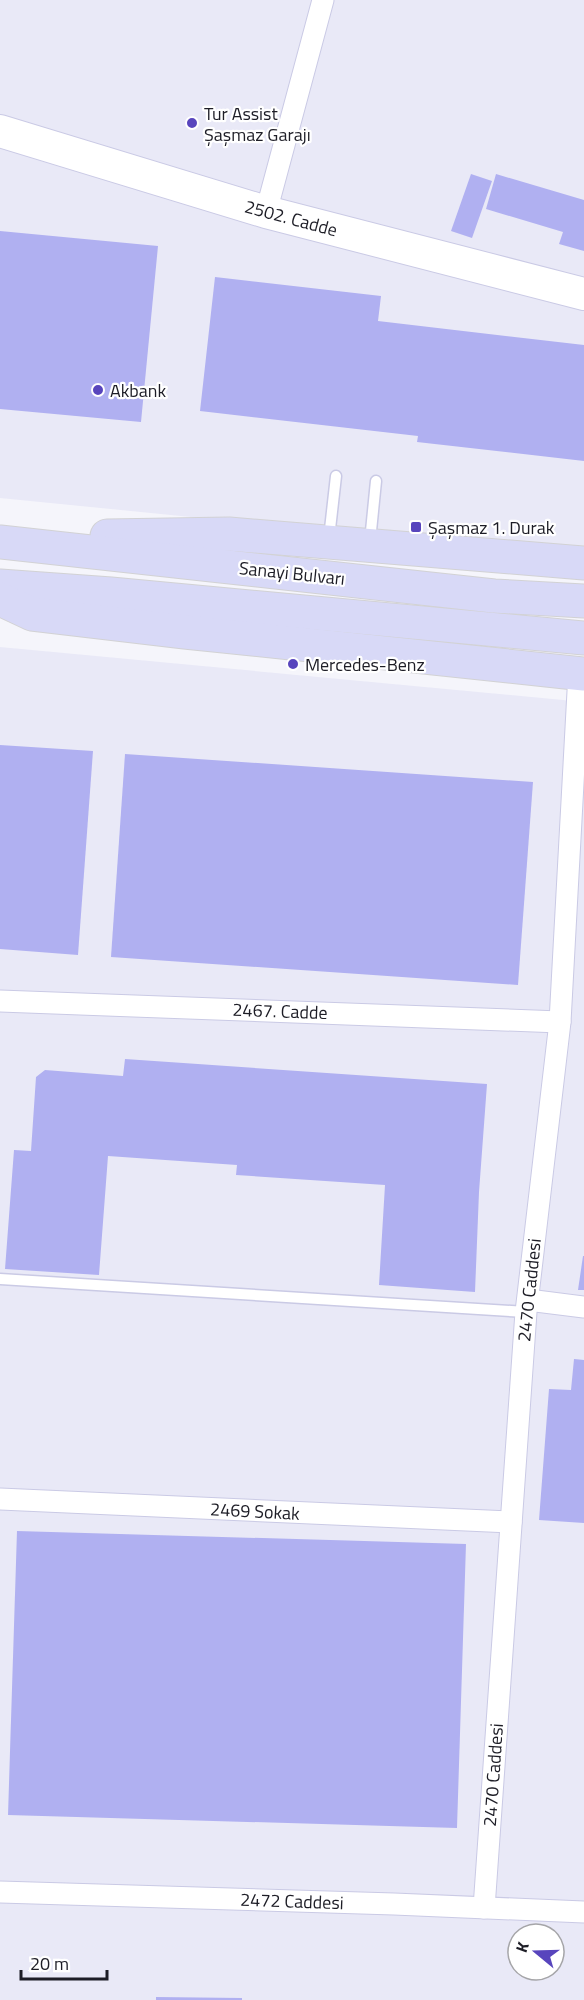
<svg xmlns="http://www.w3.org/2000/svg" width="584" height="2000" viewBox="0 0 584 2000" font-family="'Titillium Web',sans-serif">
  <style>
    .built { fill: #e9e9f7; fill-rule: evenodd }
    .building { fill: #b0b0f1 }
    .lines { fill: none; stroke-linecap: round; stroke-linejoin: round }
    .lane-casing { stroke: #cacae5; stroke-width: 13 }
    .street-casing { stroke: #cacae5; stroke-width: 23 }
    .secondary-casing { stroke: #cacae5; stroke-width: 34 }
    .primary-casing { stroke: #d2d2d4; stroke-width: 35 }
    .lane { stroke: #fff; stroke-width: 10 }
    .street { stroke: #fff; stroke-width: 21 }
    .secondary { stroke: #fff; stroke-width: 32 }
    .primary { stroke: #d8d9f7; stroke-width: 33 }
    .poi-dot { fill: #5845bd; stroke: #fff; stroke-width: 2 }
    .labels { text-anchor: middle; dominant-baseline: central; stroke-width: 4.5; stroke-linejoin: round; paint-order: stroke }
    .poi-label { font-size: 18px; fill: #1d1d26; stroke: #fff; text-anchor: start }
    .street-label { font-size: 18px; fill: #1d1d26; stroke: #fff }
  </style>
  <rect width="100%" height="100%" fill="#f5f5fb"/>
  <g class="built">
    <polygon points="0,0 584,0 584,556 0,498"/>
    <path d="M0,647L584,702V2000H0ZM518,1934H554V1970H518Z"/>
  </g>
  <g class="building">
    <polygon points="471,174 492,181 472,238 451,231"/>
    <polygon points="496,174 584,200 584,251 559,244 563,232 486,209"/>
    <polygon points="0,231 158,246 141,422 0,409"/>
    <polygon points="215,277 381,296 378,321 584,345 584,461 417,442 418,436 200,411"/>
    <polygon points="0,745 93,751 78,955 0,949"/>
    <polygon points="125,754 533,782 518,985 111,957"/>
    <polygon points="125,1059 487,1084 479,1192 475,1292 379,1285 385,1185 236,1175 237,1165 108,1156 99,1275 5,1269 14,1150 31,1151 36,1077 45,1070 123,1076"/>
    <polygon points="583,1256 584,1256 584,1290 578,1290"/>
    <polygon points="574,1359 584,1360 584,1523 539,1520 549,1389 571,1390"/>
    <polygon points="17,1531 466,1544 457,1828 8,1815"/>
    <polygon points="156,1997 242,1998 242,2000 156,2000"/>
  </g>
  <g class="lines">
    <defs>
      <g id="lane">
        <polyline points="329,538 336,476"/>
        <polyline points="370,541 376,481"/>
        <polyline points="0,1279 526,1312"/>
      </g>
      <g id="street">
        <polyline points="266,212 323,0"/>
        <polyline points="0,1001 560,1022"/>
        <polyline points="528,1300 584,1307"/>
        <polyline points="0,1499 511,1522"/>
        <polyline points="0,1892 394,1904 584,1912"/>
        <polyline points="484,1908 526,1312 560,1022 579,673"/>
      </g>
      <polyline id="secondary" points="0,131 266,212 584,294"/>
      <g id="primary">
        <polyline points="107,536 229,534 584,563"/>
        <polyline points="0,542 494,596 584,601"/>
        <polyline points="0,586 111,594 584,638"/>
        <polyline points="0,599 32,614 185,632 584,674"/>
      </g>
    </defs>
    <use href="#lane" class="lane-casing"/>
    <use href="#street" class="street-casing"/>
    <use href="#secondary" class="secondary-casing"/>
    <use href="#primary" class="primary-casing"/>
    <use href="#lane" class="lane"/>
    <use href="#street" class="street"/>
    <use href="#secondary" class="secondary"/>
    <use href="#primary" class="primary"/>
  </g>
  <g class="poi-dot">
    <circle cx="192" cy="123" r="6"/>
    <circle cx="98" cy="390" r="6"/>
    <rect x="410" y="521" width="12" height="12" rx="3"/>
    <circle cx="293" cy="664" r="6"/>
  </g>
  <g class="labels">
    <g class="poi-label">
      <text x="204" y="113">Tur Assist<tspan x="204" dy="21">Şaşmaz Garajı</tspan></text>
      <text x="110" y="390">Akbank</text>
      <text x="428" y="527">Şaşmaz 1. Durak</text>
      <text x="305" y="664">Mercedes-Benz</text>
    </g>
    <g class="street-label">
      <text transform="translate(291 218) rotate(15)">2502. Cadde</text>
      <text transform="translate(292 573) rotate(6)">Sanayi Bulvarı</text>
      <text transform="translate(280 1011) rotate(2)">2467. Cadde</text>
      <text transform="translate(529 1290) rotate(-84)">2470 Caddesi</text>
      <text transform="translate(255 1511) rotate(3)">2469 Sokak</text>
      <text transform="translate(493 1775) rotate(-86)">2470 Caddesi</text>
      <text transform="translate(292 1901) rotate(2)">2472 Caddesi</text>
    </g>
  </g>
  <g transform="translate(536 1952) rotate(289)"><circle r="28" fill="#ffffff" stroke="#a5a5a8" stroke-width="1.5"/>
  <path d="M0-4.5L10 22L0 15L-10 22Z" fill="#5845bd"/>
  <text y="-9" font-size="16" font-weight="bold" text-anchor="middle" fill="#1d1d26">K</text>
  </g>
  <path d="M21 1970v9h86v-9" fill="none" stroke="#1d1d26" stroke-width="3"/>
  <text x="30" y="1970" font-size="18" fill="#1d1d26" stroke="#ffffff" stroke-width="4.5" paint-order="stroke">20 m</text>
</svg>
